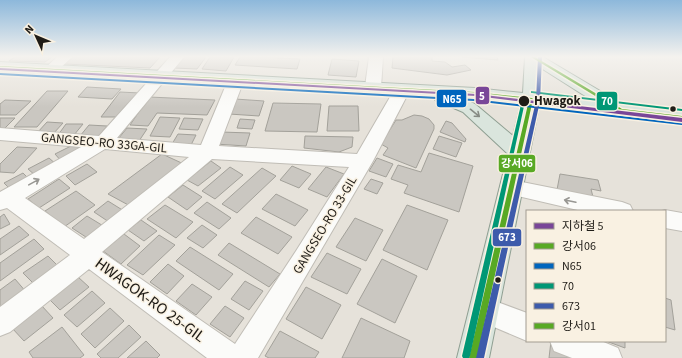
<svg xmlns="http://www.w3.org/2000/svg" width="682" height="358" viewBox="0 0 682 358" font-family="'Source Sans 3','Noto Sans KR',sans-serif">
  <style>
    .building { fill: #cac7c1; stroke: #a3a19a }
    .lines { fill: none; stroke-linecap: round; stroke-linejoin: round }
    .minor-casing { stroke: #c0bdb6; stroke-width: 2 }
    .major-casing { stroke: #8f9f92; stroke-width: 2 }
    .minor { fill: #fbfbf9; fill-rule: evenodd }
    .major { fill: #dae5dd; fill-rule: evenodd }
    .bus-1-casing { stroke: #f9f1e2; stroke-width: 3 }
    .bus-2-casing { stroke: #f9f1e2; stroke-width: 3 }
    .bus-3-casing { stroke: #f9f1e2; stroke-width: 3 }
    .bus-4-casing { stroke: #f9f1e2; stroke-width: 3 }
    .bus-5-casing { stroke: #f9f1e2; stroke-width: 3 }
    .bus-1 { fill: #58a924; fill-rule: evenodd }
    .bus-2 { fill: #0065bd; fill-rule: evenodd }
    .bus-3 { fill: #009775; fill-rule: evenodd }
    .bus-4 { fill: #3d5bab; fill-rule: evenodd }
    .bus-5 { fill: #58a924; fill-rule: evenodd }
    .metro-1-casing { stroke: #f9f1e2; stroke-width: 3 }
    .metro-1 { fill: #794698; fill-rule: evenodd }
    .oneway { stroke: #868b84 }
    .oneway2 { stroke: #989793 }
    .stop-dot { fill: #1f1c17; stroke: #f9f1e2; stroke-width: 1.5 }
    .labels { text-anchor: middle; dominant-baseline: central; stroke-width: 3; stroke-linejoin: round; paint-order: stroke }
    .stop-label { font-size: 13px; font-weight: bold; fill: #1f1c17; stroke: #f9f1e2; text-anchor: start }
    .street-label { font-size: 13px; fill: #1f1c17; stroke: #f9f1e2 }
    .near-street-label { font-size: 16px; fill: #1f1c17; stroke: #f9f1e2 }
    .line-badge { stroke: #f9f1e2; stroke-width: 1.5 }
    .badge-label { font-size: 11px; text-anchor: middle; font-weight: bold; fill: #fff }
  </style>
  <rect width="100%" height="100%" fill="#e6e2da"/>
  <g class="building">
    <polygon points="15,57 52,57 45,62 9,61"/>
    <polygon points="72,57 160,57 150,68 65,64"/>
    <polygon points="182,57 206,57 197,69 174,68"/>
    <polygon points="210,57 234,57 226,71 202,69"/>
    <polygon points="240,57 259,57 300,59 297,69 235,65"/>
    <polygon points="393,57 432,57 432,61 445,62 452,67 465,65 471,70 447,75 392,68"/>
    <polygon points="462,57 497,57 498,60"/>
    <polygon points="332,59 359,61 356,77 328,75"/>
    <polygon points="87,87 121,89 112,99 78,97"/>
    <polygon points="47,91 68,91 37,127 14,127"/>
    <polygon points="120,92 140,93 123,117 101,117"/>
    <polygon points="149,97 215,100 207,115 157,113 148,126 130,125"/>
    <polygon points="235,99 264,101 259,116 229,114"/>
    <polygon points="5,100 31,101 16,115 0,115 0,104"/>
    <polygon points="273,103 321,104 317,132 265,131"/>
    <polygon points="329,106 358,106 359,131 327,131"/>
    <polygon points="414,115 422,116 429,119 434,125 434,129 416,168 383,155 388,148 381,144 396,120 402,120"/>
    <polygon points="160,117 180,118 170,137 150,136"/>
    <polygon points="0,118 15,118 3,130 0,130"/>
    <polygon points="184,118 203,119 198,130 179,129"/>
    <polygon points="240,119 255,120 252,129 237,128"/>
    <polygon points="446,121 452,123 466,139 465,142 440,132"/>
    <polygon points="47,122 63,123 53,134 37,133"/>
    <polygon points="66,124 83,124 74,135 58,135"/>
    <polygon points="89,125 107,126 98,137 80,136"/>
    <polygon points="127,128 147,129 139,141 118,139"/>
    <polygon points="221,132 250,133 246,146 215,144"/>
    <polygon points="178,134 196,135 191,145 172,144"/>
    <polygon points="305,136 353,137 352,147 339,152 304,148"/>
    <polygon points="439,136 462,143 456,157 433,149"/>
    <polygon points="73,145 81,146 81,151 62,162 55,154"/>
    <polygon points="17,147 37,148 14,173 0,172 0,164"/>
    <polygon points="429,153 473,166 459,212 404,193 408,185 391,179 398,165 421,172"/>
    <polygon points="162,154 186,165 132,207 108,194"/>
    <polygon points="49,158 57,165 36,176 28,169"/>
    <polygon points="377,158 393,164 386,177 369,171"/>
    <polygon points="211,161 221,168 198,186 187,180"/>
    <polygon points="87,164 97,172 75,185 66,176"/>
    <polygon points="292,166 311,174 299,188 280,180"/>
    <polygon points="230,167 243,175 215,199 202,191"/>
    <polygon points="326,167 344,174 327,197 308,189"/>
    <polygon points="262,168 276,176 237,213 222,204"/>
    <polygon points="23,173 30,180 11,190 4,183"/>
    <polygon points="560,174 598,180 601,191 591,189 594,201 556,195"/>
    <polygon points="59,179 70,188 39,208 28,199"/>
    <polygon points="371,179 383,183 377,194 364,189"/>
    <polygon points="183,185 202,197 187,210 168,197"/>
    <polygon points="76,191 95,205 64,227 45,211"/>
    <polygon points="276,194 308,210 295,226 262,209"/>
    <polygon points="108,201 124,211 109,222 94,212"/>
    <polygon points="207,202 231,218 219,229 194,213"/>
    <polygon points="165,205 193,222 176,238 147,219"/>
    <polygon points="407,205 448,220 427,270 383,250"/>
    <polygon points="4,214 10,224 0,229 0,217"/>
    <polygon points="87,216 105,227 89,239 72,228"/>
    <polygon points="256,217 292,237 278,254 241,233"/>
    <polygon points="355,218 383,230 366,261 336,247"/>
    <polygon points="141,220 157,231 144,241 128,230"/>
    <polygon points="202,225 217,235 203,248 187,238"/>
    <polygon points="19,226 29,235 0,255 0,239"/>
    <polygon points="124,234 140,246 121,264 103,251"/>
    <polygon points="159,235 175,245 143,275 127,265"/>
    <polygon points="34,239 44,249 0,281 0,263"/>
    <polygon points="229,243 280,274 269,287 218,255"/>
    <polygon points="190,247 233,274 219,290 176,261"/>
    <polygon points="327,253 361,269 347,294 311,277"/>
    <polygon points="48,256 60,268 36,286 23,273"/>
    <polygon points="382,259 417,276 395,323 357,304"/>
    <polygon points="168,264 184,276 167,294 150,282"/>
    <polygon points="78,277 89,287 60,310 49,299"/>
    <polygon points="15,279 27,293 0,311 0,290"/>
    <polygon points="245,281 263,291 249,310 231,299"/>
    <polygon points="192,284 212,297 196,315 176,301"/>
    <polygon points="306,287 341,305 322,339 286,319"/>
    <polygon points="92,291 105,303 77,327 64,315"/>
    <polygon points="665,298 671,300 675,330 665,327"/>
    <polygon points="41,305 53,318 24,341 12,328"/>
    <polygon points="225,306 244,318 230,337 210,324"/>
    <polygon points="110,308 124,321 95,348 81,334"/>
    <polygon points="361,318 410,341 404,358 342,358"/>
    <polygon points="129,325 141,337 118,358 101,358 97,354"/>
    <polygon points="62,327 84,355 80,358 33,358 29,352"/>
    <polygon points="280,331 319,352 315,358 269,358 265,356"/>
    <polygon points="146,341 160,355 157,358 127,358"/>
    <polygon points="551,341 592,358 549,358"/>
    <polygon points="606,341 625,341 625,348"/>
  </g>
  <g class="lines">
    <defs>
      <g id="minor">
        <polygon points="57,57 72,57 55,73 45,73 43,70"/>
        <path d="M170,57H184L117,138L201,145L228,80L231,77H241L244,80L219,146L357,154L397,85H409L411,88L373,161L258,358H207L89,269L10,332L0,336V307L70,255L7,208L0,210V192L81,147L0,140V128L99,136ZM105,149L189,157L84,239L25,198ZM212,159L349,167L296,251L235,344L102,252Z"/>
        <polygon points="369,57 383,57 381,87 379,90 367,90 365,87"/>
        <polygon points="512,180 622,202 630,205 633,211 582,211 505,193 502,188 505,183"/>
        <polygon points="665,210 682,213 682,231 665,228 665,211 662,211"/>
        <polygon points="484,297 527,313 527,341 475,319 471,310 475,301"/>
        <polygon points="550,341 601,341 618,348 622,358 572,358 554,351"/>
      </g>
      <path id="major" d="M525,57H543L622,104L682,111V123L539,106L489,358H457L508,154L463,112L435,100L432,96L0,72V62L475,88L523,93ZM541,68L593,101L540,95ZM460,97L521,104L513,136L475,104Z"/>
    </defs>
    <use href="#minor" class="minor-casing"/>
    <use href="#major" class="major-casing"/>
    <use href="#minor" class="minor"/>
    <use href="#major" class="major"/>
    <defs>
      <polygon id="bus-1" points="0,66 475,92 532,98 533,99 477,358 469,358 529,100 475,94 0,68"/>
      <polygon id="bus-2" points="0,73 474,99 681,123 682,123 682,125 474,101 0,75"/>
      <g id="bus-3">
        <polygon points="531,91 682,109 682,111 532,93 531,93"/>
        <polygon points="523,96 525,96 526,97 470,356 469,358 463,358 462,356"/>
      </g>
      <polygon id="bus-4" points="538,57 542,57 540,101 484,358 476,358 536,101"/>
      <polygon id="bus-5" points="531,57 535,57 622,109 682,116 682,118 620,111"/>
    </defs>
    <use href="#bus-1" class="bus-1-casing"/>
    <use href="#bus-2" class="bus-2-casing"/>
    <use href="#bus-3" class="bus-3-casing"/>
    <use href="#bus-4" class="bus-4-casing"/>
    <use href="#bus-5" class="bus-5-casing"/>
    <use href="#bus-1" class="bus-1"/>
    <use href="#bus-2" class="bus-2"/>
    <use href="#bus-3" class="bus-3"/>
    <use href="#bus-4" class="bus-4"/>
    <use href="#bus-5" class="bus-5"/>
    <defs>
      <polygon id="metro-1" points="0,68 476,94 682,118 682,122 476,96 0,70"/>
    </defs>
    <use href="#metro-1" class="metro-1-casing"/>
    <use href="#metro-1" class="metro-1"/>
  </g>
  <defs><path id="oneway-shaft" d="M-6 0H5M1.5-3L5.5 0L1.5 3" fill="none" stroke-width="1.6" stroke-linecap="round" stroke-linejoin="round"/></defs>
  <use class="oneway" href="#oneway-shaft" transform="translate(475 113) rotate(39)"/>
  <g class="oneway2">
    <use href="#oneway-shaft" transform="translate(34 182) rotate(-29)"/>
    <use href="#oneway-shaft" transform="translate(570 201) rotate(-168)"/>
  </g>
  <linearGradient id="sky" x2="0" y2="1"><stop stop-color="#8db8db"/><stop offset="0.53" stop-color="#f4f2ee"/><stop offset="1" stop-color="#f4f2ee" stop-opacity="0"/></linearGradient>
  <rect width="682" height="107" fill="url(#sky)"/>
  <g class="stop-dot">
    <circle cx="524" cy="101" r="6"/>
    <circle cx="673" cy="109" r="3.5"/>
    <circle cx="498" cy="280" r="3.5"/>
  </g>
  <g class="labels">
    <g class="stop-label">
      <text x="534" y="101">Hwagok</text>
    </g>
    <g class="street-label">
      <text transform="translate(104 143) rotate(5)">GANGSEO-RO 33GA-GIL</text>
      <text transform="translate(325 225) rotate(-59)">GANGSEO-RO 33-GIL</text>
    </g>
    <g class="near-street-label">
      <text transform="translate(150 300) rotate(36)">HWAGOK-RO 25-GIL</text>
    </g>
  </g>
  <g class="line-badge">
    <rect x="475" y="86" width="15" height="19" rx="4" fill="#794698"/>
    <rect x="436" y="89" width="31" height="19" rx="4" fill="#0065bd"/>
    <rect x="596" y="91" width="22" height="20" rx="4" fill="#009775"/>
    <rect x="498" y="154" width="38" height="19" rx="4" fill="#58a924"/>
    <rect x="492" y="228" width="30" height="19" rx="4" fill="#3d5bab"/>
  </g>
  <g class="badge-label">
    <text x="482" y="100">5</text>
    <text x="452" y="103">N65</text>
    <text x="607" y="105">70</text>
    <text x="517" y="167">강서06</text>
    <text x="507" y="241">673</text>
  </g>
  <rect x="526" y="210" width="140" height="132" fill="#f9f1e2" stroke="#a29c91"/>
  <rect x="534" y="223" width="20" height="6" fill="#794698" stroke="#a29c91"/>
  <text x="562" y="230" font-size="12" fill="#1f1c17">지하철 5</text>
  <rect x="534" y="243" width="20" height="6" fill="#58a924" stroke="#a29c91"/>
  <text x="562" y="250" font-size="12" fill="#1f1c17">강서06</text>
  <rect x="534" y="263" width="20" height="6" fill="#0065bd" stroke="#a29c91"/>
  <text x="562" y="270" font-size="12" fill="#1f1c17">N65</text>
  <rect x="534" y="283" width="20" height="6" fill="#009775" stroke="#a29c91"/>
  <text x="562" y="290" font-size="12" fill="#1f1c17">70</text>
  <rect x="534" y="303" width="20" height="6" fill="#3d5bab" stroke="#a29c91"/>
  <text x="562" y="310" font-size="12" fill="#1f1c17">673</text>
  <rect x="534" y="323" width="20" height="6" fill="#58a924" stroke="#a29c91"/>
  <text x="562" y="330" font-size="12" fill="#1f1c17">강서01</text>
  <g transform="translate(36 36) rotate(314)" stroke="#f9f1e2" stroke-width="3" paint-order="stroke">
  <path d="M0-3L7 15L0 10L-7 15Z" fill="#1f1c17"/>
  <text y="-6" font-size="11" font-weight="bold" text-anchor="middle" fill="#1f1c17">N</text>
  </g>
</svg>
